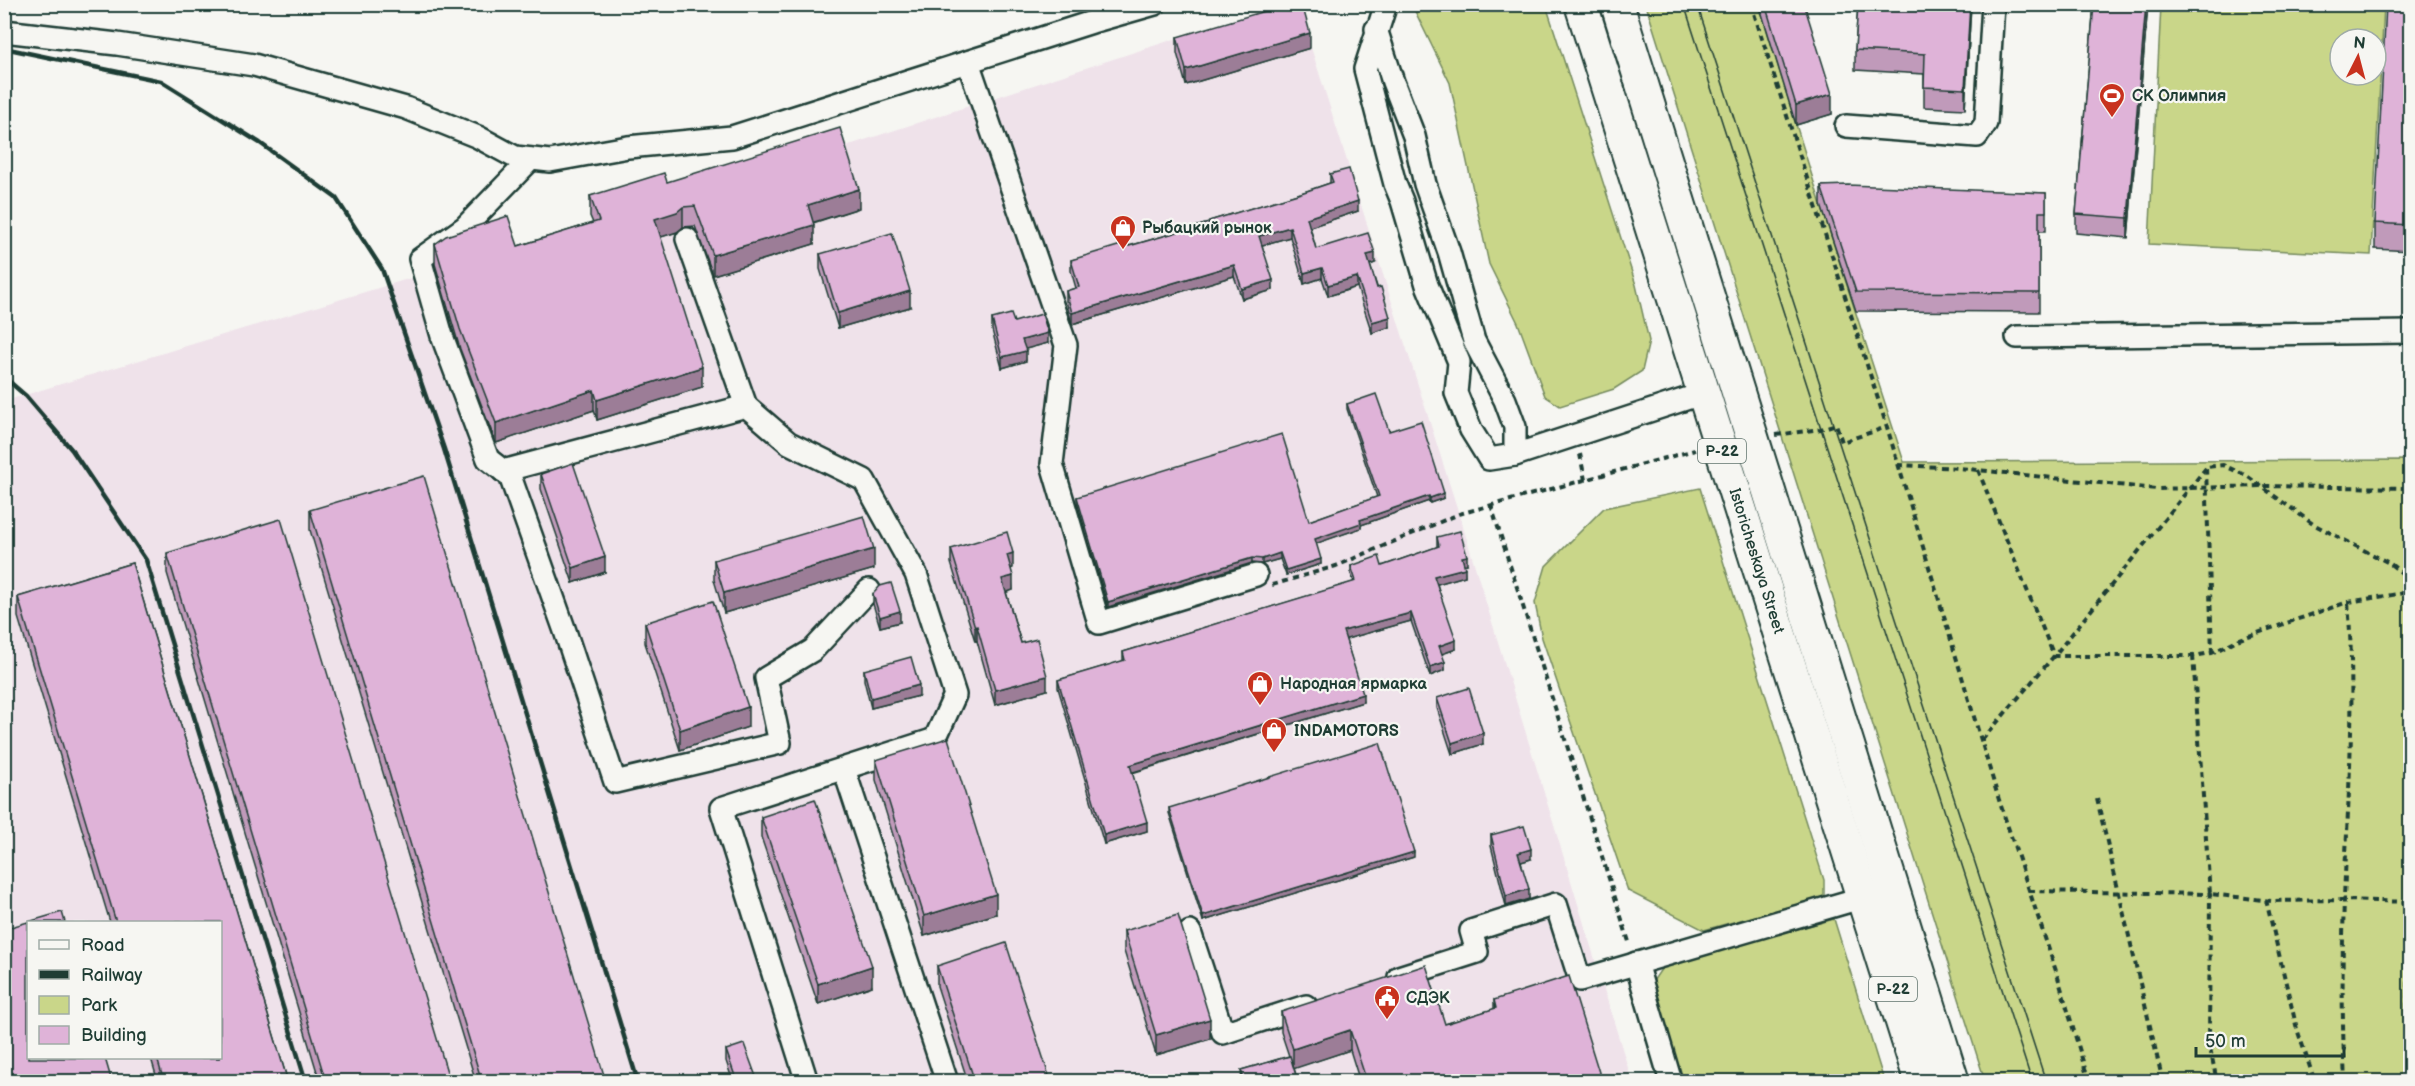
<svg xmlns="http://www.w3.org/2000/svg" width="2415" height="1086" viewBox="0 0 2415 1086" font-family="'Balsamiq Sans',sans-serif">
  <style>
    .built { fill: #efe2ea; fill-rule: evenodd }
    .green { fill: #c9d689; stroke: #748a5e; stroke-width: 1.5; fill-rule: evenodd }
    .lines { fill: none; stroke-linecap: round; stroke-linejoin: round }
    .minor-casing { stroke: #1f3d34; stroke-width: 26 }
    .highway-casing { stroke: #1f3d34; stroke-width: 36 }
    .path { stroke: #1f3d34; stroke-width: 4; stroke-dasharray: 6 4.5; stroke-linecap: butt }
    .minor { stroke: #f6f6f2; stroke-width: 21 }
    .highway { stroke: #f6f6f2; stroke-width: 32 }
    .tram { stroke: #1f3d34; stroke-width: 1.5 }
    .rail { stroke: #1f3d34; stroke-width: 4.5 }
    .wall { fill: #c09aba; stroke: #1f3d34; stroke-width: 1.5 }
    .shaded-wall { fill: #9c7d97; stroke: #1f3d34; stroke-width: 1.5 }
    .building { fill: #dfb3d8; stroke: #1f3d34; stroke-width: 1.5 }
    .labels { text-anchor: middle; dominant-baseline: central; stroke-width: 4.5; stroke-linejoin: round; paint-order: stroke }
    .shield { fill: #f6f6f2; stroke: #60746d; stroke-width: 1.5 }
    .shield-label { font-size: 15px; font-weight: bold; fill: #1f3d34 }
    .poi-label { font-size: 16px; font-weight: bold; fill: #1f3d34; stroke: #f6f6f2; text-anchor: start }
    .street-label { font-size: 16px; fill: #1f3d34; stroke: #f6f6f2 }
  </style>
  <rect width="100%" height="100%" fill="#f6f6f2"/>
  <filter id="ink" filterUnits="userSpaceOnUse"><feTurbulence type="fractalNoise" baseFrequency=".0167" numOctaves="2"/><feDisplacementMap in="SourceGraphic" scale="12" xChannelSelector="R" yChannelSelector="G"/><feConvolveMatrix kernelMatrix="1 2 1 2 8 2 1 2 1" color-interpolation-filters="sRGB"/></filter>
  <g filter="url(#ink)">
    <path class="built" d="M1279,5H1297L1301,16L1459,514L1632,1081L5,1082V401L840,148ZM28,922H220V1058H28Z"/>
    <g class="green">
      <polygon points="1412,5 1546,5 1636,285 1649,341 1642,371 1614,389 1560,406 1545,396 1518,323 1489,264 1450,83"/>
      <polygon points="1646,5 1759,5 1821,205 1904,462 2410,460 2410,1081 1985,1081"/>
      <path d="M2161,5H2384L2371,255L2149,244ZM2340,39H2376V75H2340Z"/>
      <polygon points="1700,488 1824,880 1824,897 1704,930 1628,891 1542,638 1535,603 1546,566 1604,508"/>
      <polygon points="1834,919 1884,1081 1681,1081 1651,984 1664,965"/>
    </g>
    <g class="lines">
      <defs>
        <g id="minor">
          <polyline points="1376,29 1393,82 1414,136 1425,184 1449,252 1474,341 1505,400 1515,427 1515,455 1489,459 1471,430 1456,393 1459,362 1427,285 1402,201 1395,184 1365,69 1386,4"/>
          <polyline points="4,31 117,44 254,65 406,108 478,137 515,157 550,161 628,147 732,137 1092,22 1155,4"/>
          <polyline points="968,62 1066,345 1052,464 1099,623 1256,575"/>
          <polyline points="1846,126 1977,136 1986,123 1993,4"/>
          <polyline points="531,159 465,227 420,259 442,336 488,459 510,476 565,631 615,782 780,743 766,678 813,650 869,590"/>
          <polyline points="2017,337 2410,332"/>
          <polyline points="746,406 789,443 864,480 916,574 955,695 935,739 721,808 807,1082"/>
          <polyline points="1515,455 1704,393"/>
          <polyline points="503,471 746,406 687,239"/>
          <polyline points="844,769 947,1082"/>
          <polyline points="1190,932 1223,1033 1306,1006"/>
          <polyline points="1636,963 1671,1082"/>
          <polyline points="1399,977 1477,952 1471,931 1556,904 1580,980 1864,897"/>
        </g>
        <g id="highway">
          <path id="s1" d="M1581,4L1921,1082"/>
          <polyline points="1617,4 1953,1082"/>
        </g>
      </defs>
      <use href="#minor" class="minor-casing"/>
      <use href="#highway" class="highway-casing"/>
      <g class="path">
        <polyline points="1751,4 1887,427 1999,800 2057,974 2089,1082"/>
        <polyline points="1776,435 1821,429 1836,424 1842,442 1887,427"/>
        <polyline points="1580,454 1585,480"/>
        <polyline points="1898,465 1959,468 2156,489 2261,486 2410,488"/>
        <polyline points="1978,470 2054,656 2193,656 2212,653 2237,640 2348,602 2410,592"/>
        <polyline points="1491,505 1630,945"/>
        <polyline points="1272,585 1336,566 1459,514 1695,450"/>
        <polyline points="2212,653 2206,467 2223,465 2247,476 2313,524 2389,563 2410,579"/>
        <polyline points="2193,656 2210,894 2272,901 2344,900 2410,902"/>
        <polyline points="1982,740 2054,656 2206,468"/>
        <polyline points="2097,799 2163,1082"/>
        <polyline points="2029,891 2210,894 2209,1043 2217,1082"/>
        <polyline points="2266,900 2297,1029 2315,1082"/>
        <path d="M2345,1082C2342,1021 2342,960 2344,899C2348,798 2356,703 2348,602"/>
        <polyline points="2403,1082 2410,951"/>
      </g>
      <use href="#minor" class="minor"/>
      <use href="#highway" class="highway"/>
      <g class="tram">
        <polyline points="1684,4 2032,1082"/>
        <polyline points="1697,4 2046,1082"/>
      </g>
      <g class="rail">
        <polyline points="4,48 161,81 260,143 336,198 382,269 444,449 638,1082"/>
        <polyline points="4,377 26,396 72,450 146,560 306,1082"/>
      </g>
    </g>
    <g class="wall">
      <polygon points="1759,4 1804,4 1832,114 1796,125"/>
      <polygon points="1858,4 1971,4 1965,109 1924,107 1924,74 1855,70 1855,50"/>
      <polygon points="2094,4 2148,4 2128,238 2076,233 2076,214"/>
      <polygon points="2410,4 2410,251 2375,249 2375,223"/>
      <polygon points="1177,37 1310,48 1186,85 1177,53"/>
      <polygon points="1330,174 1358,211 1310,227 1316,249 1375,263 1370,265 1390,327 1372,333 1357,287 1328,296 1322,278 1304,284 1290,237 1262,245 1273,290 1242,299 1234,276 1072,324 1066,301 1066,291 1076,288 1071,271 1071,260 1129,246 1209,223 1209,221 1301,193 1330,183"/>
      <polygon points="667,182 859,208 813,223 814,244 713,275 695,226 683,227 677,232 660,237 702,387 597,420 594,410 496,443 460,349 435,264 435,244 518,246 593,223 590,216 590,196"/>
      <polygon points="1821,186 2046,193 2046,231 2039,231 2039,312 1856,311 1821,205"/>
      <polygon points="820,254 910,307 838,328 820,269"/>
      <polygon points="992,319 1014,322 1048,343 1025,349 1026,361 1002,368 992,330"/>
      <polygon points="1347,404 1389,431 1444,498 1430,503 1429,501 1361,525 1361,528 1316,543 1321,564 1286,575 1280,559 1262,564 1252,563 1108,607 1077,502 1077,497 1309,521 1377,497 1347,409"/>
      <polygon points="541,474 605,572 573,583 541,489"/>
      <polygon points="310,510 606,1082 476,1082 310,530"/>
      <polygon points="1437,537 1467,564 1464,565 1465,576 1437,584 1456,649 1442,654 1445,670 1430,676 1411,621 1346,639 1363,702 1132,773 1147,831 1104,844 1058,688 1058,680 1123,661 1123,652 1354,582 1351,574 1351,566 1382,566 1437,547"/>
      <polygon points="951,549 1013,568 1011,568 1013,590 1006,592 1021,643 1047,690 995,705 977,641 975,641 951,563"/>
      <polygon points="167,553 450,1082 320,1082 167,573"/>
      <polygon points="714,560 874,569 724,613 714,580"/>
      <polygon points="132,563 288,1082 158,1082 151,1058 220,1058 220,922 110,922 18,617 18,597"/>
      <polygon points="873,594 900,622 880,627 873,604"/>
      <polygon points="645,623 748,727 680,750 645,643"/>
      <polygon points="864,670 919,696 871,708 864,680"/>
      <polygon points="1437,698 1483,744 1452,754 1437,708"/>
      <polygon points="876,760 996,914 924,936 876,780"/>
      <polygon points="1169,808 1414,857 1203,921 1169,813"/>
      <polygon points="761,817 872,986 818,1004 761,837"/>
      <polygon points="1491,835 1531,859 1521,862 1529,899 1506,906 1491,846"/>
      <polygon points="1124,931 1210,1039 1156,1055 1124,951"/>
      <polygon points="937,966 1051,1082 968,1082 937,986"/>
      <polygon points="1494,1000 1602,1082 1360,1082 1350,1050 1294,1068 1298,1082 1242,1082 1241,1070 1289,1056 1281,1032 1281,1012 1445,1024 1494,1009"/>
      <polygon points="726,1050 758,1082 733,1082 726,1061"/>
    </g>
    <g class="shaded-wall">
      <polygon points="1970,4 1971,4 1965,109 1965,89"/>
      <polygon points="2146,4 2148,4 2128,238 2128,218"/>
      <polygon points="1310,33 1310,48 1186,85 1186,70"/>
      <polygon points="1832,94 1832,114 1796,125 1796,105"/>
      <polygon points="859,189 859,208 808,224 808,205"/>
      <polygon points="1358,201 1358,211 1307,228 1307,218"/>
      <polygon points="683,207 683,227 677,232 655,239 655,219"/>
      <polygon points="814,225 814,244 713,275 713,255"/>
      <polygon points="1290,227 1290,237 1259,246 1259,236"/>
      <polygon points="1375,253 1375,263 1367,266 1367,255"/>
      <polygon points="1234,265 1234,276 1072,324 1072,313"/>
      <polygon points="1322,268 1322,278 1304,284 1304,273"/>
      <polygon points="1357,277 1357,287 1328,296 1328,285"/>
      <polygon points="1273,280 1273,290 1242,299 1242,289"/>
      <polygon points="910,291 910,307 838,328 838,313"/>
      <polygon points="1390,317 1390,327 1372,333 1372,322"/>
      <polygon points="1048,333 1048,343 1022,350 1022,340"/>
      <polygon points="1026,351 1026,361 1002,368 1002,357"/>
      <polygon points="702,367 702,387 597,420 597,400"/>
      <polygon points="594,390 594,410 496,443 496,423"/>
      <polygon points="1444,493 1444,498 1430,503 1430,498"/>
      <polygon points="1429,496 1429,501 1361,525 1361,528 1315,544 1315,539 1360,520"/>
      <polygon points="874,549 874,569 724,613 724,593"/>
      <polygon points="1013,553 1013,568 1007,570 1007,555"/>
      <polygon points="1280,553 1280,559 1262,564 1262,559"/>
      <polygon points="1467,556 1467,564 1462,565 1462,557"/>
      <polygon points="605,557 605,572 573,583 573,568"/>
      <polygon points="1252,558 1252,563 1108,607 1108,602"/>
      <polygon points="1321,559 1321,564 1286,575 1286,570"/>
      <polygon points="1465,568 1465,576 1434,585 1434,576"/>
      <polygon points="1013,576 1013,590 1002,594 1002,579"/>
      <polygon points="900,611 900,622 880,627 880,617"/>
      <polygon points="1411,613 1411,621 1343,640 1343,631"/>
      <polygon points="977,626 977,641 975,641 975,627"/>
      <polygon points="1456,640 1456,649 1439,655 1439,646"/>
      <polygon points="1445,662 1445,670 1430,676 1430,667"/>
      <polygon points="1047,676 1047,690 995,705 995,690"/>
      <polygon points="919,685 919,696 871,708 871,698"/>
      <polygon points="1363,694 1363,702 1130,773 1130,765"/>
      <polygon points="748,707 748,727 680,750 680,730"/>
      <polygon points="1483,733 1483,744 1452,754 1452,743"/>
      <polygon points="1147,822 1147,831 1104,844 1104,835"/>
      <polygon points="1531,849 1531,859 1518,863 1518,853"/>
      <polygon points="1414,852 1414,857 1203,921 1203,916"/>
      <polygon points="1529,889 1529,899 1506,906 1506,896"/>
      <polygon points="996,894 996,914 924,936 924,916"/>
      <polygon points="872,966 872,986 818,1004 818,984"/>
      <polygon points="1210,1019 1210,1039 1156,1055 1156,1035"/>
      <polygon points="1350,1030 1350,1050 1293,1069 1293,1049"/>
    </g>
    <g class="building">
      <polygon points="1288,4 1302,4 1310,33 1186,70 1177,37"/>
      <polygon points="1765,4 1804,4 1832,94 1796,105"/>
      <polygon points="1858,4 1970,4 1965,89 1924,87 1925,54 1855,50"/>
      <polygon points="2094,4 2146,4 2128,218 2076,214"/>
      <polygon points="2386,4 2410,4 2410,225 2375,223"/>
      <polygon points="840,128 859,189 808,205 814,225 713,255 695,206 683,207 677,212 655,219 702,367 597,400 594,390 496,423 460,329 435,244 446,236 508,216 518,246 599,221 590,196 664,173 667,182"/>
      <polygon points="1349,169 1358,201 1307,218 1316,249 1368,233 1375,253 1367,255 1377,288 1381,287 1390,317 1372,322 1357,277 1328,285 1322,268 1304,273 1290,227 1259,236 1273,280 1242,289 1234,265 1072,313 1066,291 1079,287 1071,260 1128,243 1129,246 1209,223 1209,221 1301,193 1333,182 1330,174"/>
      <polygon points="1848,185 2046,193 2046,212 2039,212 2039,293 1856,292 1821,186"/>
      <polygon points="892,233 910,291 838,313 820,254"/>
      <polygon points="1011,314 1014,322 1042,314 1048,333 1022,340 1026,351 1002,357 992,319"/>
      <polygon points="1376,394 1389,431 1421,421 1444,493 1430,498 1429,496 1360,520 1361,523 1315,539 1321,559 1286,570 1280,553 1262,559 1252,558 1108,602 1077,497 1282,434 1309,521 1379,496 1347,404"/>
      <polygon points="573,463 605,557 573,568 541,474"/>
      <polygon points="424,476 606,1082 482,1082 310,510"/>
      <polygon points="864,516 874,549 724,593 714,560"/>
      <polygon points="281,519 450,1082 326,1082 167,553"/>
      <polygon points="1460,531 1467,556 1462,557 1465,568 1434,576 1456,640 1439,646 1445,662 1430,667 1411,613 1343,631 1363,694 1130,765 1147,822 1104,835 1058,680 1125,660 1123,652 1356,581 1351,566 1379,556 1382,566 1439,546 1437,537"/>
      <polygon points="1007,532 1013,553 1007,555 1013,576 1002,579 1021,643 1037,639 1047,676 995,690 977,626 975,627 951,549"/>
      <polygon points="132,563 288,1082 164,1082 157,1058 220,1058 220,922 116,922 18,597"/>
      <polygon points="891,583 900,611 880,617 873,594 880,586"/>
      <polygon points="713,601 748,707 680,730 645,623"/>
      <polygon points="911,657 919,685 871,698 864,670"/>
      <polygon points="1469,688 1483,733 1452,743 1437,698"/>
      <polygon points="948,738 996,894 924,916 876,760"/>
      <polygon points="1380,743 1414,852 1203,916 1169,808"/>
      <polygon points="815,799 872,966 818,984 761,817"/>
      <polygon points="1524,826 1531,849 1518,853 1529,889 1506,896 1491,835"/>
      <polygon points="62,912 65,922 28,922 28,1058 105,1058 112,1082 4,1082 4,929"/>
      <polygon points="1178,915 1210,1019 1156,1035 1124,931"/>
      <polygon points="1006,943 1051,1082 975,1082 937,966"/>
      <polygon points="1426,965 1445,1024 1496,1008 1494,1000 1569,976 1602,1082 1367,1082 1350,1030 1293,1049 1281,1012"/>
      <polygon points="744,1044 758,1082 737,1082 726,1050"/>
      <polygon points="1290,1056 1298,1082 1245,1082 1241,1070"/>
    </g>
  </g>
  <defs>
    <symbol id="stadium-pin" viewBox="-11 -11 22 30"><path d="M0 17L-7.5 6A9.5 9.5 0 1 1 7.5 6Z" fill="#c8321e" stroke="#f6f6f2"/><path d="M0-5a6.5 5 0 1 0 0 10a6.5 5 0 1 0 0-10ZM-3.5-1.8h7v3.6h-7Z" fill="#fff"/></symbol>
    <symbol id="shop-pin" viewBox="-11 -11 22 30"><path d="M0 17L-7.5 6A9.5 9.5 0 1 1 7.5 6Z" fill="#c8321e" stroke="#f6f6f2"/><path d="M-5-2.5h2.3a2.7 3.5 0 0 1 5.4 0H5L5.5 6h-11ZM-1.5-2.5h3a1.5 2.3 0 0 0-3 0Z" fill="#fff"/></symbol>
    <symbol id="civic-pin" viewBox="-11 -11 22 30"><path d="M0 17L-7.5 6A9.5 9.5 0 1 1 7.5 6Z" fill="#c8321e" stroke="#f6f6f2"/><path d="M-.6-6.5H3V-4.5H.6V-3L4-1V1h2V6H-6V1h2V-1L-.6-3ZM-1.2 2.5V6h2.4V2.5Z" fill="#fff"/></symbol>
  </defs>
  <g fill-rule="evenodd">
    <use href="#stadium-pin" x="2097" y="81" width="30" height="40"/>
    <use href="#shop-pin" x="1108" y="213" width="30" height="40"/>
    <use href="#shop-pin" x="1245" y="669" width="30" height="40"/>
    <use href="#shop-pin" x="1259" y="716" width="30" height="40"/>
    <use href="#civic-pin" x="1372" y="983" width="30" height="40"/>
  </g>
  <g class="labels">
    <g class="shield">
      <rect x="1698" y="439" width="48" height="24" rx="4.5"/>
      <rect x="1869" y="977" width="48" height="24" rx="4.5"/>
    </g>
    <g class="shield-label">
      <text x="1722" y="451">Р-22</text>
      <text x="1893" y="989">Р-22</text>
    </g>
    <g class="poi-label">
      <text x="2132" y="96">СК Олимпия</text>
      <text x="1142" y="228">Рыбацкий рынок</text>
      <text x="1280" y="684">Народная ярмарка</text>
      <text x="1294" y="731">INDAMOTORS</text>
      <text x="1406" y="998">СДЭК</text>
    </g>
    <g class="street-label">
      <text stroke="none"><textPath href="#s1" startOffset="584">Istoricheskaya Street</textPath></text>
    </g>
  </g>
  <rect width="2415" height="1086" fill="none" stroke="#f6f6f2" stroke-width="24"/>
  <rect x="12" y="12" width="2391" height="1062" fill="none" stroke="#1f3d34" stroke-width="2" filter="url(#ink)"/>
  <rect x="27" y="921" width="195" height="138" fill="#f6f6f2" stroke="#a0aca6" stroke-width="1.5"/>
  <rect x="39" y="940" width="30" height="9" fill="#f6f6f2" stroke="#a0aca6" stroke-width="1.5"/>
  <text x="81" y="951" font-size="18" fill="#1f3d34">Road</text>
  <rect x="39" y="970" width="30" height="9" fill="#1f3d34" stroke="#a0aca6" stroke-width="1.5"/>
  <text x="81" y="981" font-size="18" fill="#1f3d34">Railway</text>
  <rect x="39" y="996" width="30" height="18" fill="#c9d689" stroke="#a0aca6" stroke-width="1.5"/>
  <text x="81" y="1011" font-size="18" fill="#1f3d34">Park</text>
  <rect x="39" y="1026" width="30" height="18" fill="#dfb3d8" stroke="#a0aca6" stroke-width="1.5"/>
  <text x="81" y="1041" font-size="18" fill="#1f3d34">Building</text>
  <g transform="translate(2358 57) rotate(6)"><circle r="28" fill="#f6f6f2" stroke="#a0aca6" stroke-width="1.5"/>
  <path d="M0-4.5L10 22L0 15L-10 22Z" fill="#c8321e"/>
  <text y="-9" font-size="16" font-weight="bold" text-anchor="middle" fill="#1f3d34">N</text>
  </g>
  <path d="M2196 1047v9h148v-9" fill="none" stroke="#1f3d34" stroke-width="3"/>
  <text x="2205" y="1047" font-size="18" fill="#1f3d34" stroke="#f6f6f2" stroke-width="4.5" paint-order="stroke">50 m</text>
</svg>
